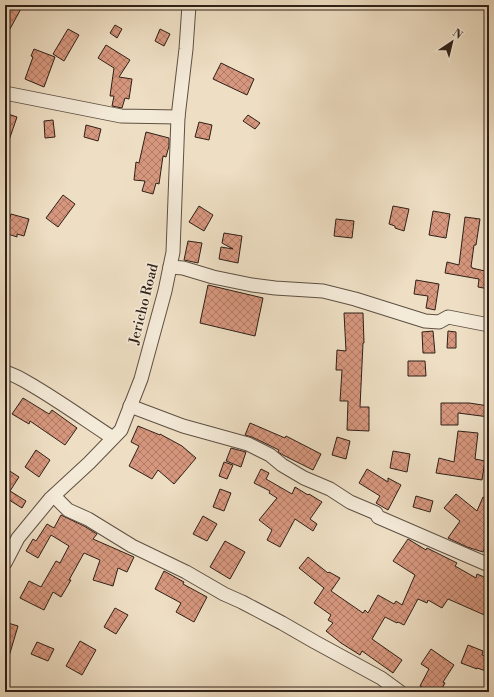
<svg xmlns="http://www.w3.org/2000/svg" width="494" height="697" viewBox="0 0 494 697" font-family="'Libre Bodoni',serif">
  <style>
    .building { fill: url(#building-cross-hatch); stroke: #2e2018 }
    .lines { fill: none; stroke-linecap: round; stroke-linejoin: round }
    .minor-casing { stroke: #5e5043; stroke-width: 15 }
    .minor { stroke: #f4ead8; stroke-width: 13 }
    .labels { text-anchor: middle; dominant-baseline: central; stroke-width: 3.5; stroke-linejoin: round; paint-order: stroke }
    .street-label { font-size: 14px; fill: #2e2018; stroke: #f4ead8 }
  </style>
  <defs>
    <pattern id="building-cross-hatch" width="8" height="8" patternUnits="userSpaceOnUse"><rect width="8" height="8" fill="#d7977e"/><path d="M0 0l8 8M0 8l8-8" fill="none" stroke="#af7b66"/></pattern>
  </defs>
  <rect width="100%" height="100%" fill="#eedec3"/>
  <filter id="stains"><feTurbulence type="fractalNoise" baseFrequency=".005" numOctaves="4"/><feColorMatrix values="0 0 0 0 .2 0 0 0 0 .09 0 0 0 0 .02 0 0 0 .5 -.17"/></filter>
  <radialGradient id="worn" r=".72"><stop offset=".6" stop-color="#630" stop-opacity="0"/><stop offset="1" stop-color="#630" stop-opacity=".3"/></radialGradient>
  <g class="building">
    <polygon points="5,5 23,5 5,38"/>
    <polygon points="115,25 122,29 117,38 110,33"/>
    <polygon points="68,29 79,35 64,61 53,54"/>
    <polygon points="160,29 170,34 164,46 155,41"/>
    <polygon points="106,45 130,60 119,77 132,79 129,99 125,98 122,108 112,106 114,96 110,96 114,68 98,58"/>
    <polygon points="34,49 55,57 44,87 25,79 33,57 31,56"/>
    <polygon points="221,63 254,79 247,95 213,79"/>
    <polygon points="5,113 17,117 6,149 5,149"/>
    <polygon points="248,115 260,123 255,129 243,121"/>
    <polygon points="53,120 55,137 45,138 44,121"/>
    <polygon points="199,122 212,125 209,140 195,137"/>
    <polygon points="86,125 101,129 98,141 84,137"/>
    <polygon points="146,132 169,138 169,146 166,157 163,156 159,184 156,183 153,194 142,191 145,181 134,180 136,162 139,163"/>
    <polygon points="63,195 75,204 58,227 46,218"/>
    <polygon points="199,206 213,215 204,231 189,222"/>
    <polygon points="393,206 409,209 404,231 395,228 395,226 389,224"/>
    <polygon points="433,211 450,214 446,238 429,235"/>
    <polygon points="11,214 29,219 24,236 17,234 17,237 5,233"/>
    <polygon points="465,217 480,219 476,245 474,245 471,267 472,267 472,268 489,272 489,289 478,287 479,279 445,273 447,262 459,265"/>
    <polygon points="336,219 354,221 352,238 334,236"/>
    <polygon points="224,233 242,236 238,263 219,259 221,247 233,249 222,243"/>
    <polygon points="188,241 202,243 198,263 184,260"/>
    <polygon points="416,280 439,284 435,310 426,308 428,296 414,294"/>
    <polygon points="208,285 263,298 255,336 200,323"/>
    <polygon points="344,313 363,313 364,343 363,343 360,407 369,407 369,431 347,430 348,401 340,401 342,370 336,370 337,350 346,351"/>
    <polygon points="433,331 435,353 423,353 422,332"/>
    <polygon points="448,331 456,332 456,348 447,348"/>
    <polygon points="408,361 425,361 426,376 408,376"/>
    <polygon points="23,398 49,414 52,410 77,428 65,445 30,421 29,424 12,414"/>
    <polygon points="441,403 469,403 489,406 489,417 458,413 458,425 441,425"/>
    <polygon points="250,423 285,438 286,436 321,454 313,470 283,455 278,452 279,450 252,437 245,435"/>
    <polygon points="138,426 160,435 160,434 182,446 196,458 174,484 158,470 152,479 129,466 139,446 131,442"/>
    <polygon points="458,431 478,433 475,459 485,461 482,480 436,473 439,458 454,462"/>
    <polygon points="337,437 350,441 346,459 332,455"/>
    <polygon points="231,448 246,452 241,467 226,461"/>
    <polygon points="36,450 50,460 39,477 25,467"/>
    <polygon points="393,451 410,454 407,472 390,468"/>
    <polygon points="224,462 233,465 227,479 219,476"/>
    <polygon points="5,468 19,477 10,491 26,501 22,508 6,498 5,500"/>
    <polygon points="261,469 269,473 266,479 292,494 295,487 308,495 309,494 322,502 310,519 317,524 313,531 295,519 280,547 267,540 272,530 259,520 277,498 269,493 270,491 254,483"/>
    <polygon points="367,469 388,482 388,478 401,485 388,510 376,503 380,496 359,483"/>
    <polygon points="220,489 231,493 224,511 213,507"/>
    <polygon points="456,494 477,511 483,497 489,499 489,537 483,552 467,547 448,538 460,521 444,508"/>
    <polygon points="416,496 433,501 430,512 413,507"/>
    <polygon points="61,515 65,517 84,526 97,534 93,539 134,557 127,572 118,568 113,586 93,580 100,560 84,553 69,580 71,580 61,597 53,592 44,610 20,598 29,581 41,587 56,561 60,563 69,546 51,535 38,558 26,551 33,539 36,541 47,524 54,528"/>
    <polygon points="203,516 217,524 207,541 193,534"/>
    <polygon points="408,539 426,550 427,548 457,563 455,566 476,578 477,574 489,579 489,617 448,599 442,608 428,600 427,603 418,599 404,625 398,622 397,623 385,617 372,639 402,660 393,673 362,651 360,655 341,643 326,631 333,623 328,620 331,615 314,603 324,588 299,568 308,557 328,573 329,572 340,578 331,591 363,613 365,610 368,613 378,595 394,604 396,601 402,605 415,575 393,561"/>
    <polygon points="225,541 245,552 230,579 210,567"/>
    <polygon points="164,571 184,582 183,584 207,597 194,622 176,612 181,603 155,589"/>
    <polygon points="115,608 128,615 116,634 104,627"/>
    <polygon points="8,623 18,626 7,663 5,662 5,634"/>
    <polygon points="80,641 96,650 82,675 66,666"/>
    <polygon points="37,642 54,649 48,661 31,654"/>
    <polygon points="468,645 483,651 482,655 489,658 489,672 477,668 477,669 461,663"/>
    <polygon points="431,649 454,665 443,682 445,683 440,692 431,692 420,686 429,669 421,664"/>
  </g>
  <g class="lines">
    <defs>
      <g id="minor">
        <polyline points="5,93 121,116 178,117"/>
        <polyline points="170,267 183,268 213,277 252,285 275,288 323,291 355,299 425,321 439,322 448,317 489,325"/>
        <path d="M5,372C16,375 25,381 35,387C62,403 87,421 113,438"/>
        <polyline points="130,406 183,426 248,444 270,455 282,465 304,478 330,489 350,502 376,513 378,517 489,565"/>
        <polyline points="54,496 68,510 88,519 132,546 186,572 224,594 242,602 282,623 315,642 381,678 400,692"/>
        <polyline points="5,563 18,538 50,499 89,463 121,430 141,379 165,291 173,252 178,117 186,49 189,5"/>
      </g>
    </defs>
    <use href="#minor" class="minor-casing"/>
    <use href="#minor" class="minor"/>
  </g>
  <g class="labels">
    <g class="street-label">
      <text transform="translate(144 304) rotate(-76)">Jericho Road</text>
    </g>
  </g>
  <rect width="494" height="697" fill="none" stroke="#eedec3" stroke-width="20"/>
  <rect x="6" y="6" width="482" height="685" fill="none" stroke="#2e2018" stroke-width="2"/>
  <rect x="10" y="10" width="474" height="677" fill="none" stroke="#2e2018"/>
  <g transform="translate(452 42) rotate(35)" stroke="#f4ead8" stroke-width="3" paint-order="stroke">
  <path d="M0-3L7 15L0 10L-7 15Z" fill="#2e2018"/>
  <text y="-6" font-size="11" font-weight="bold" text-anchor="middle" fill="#2e2018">N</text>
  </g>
  <rect width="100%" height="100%" filter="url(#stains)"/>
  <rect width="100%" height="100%" fill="url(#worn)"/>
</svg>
